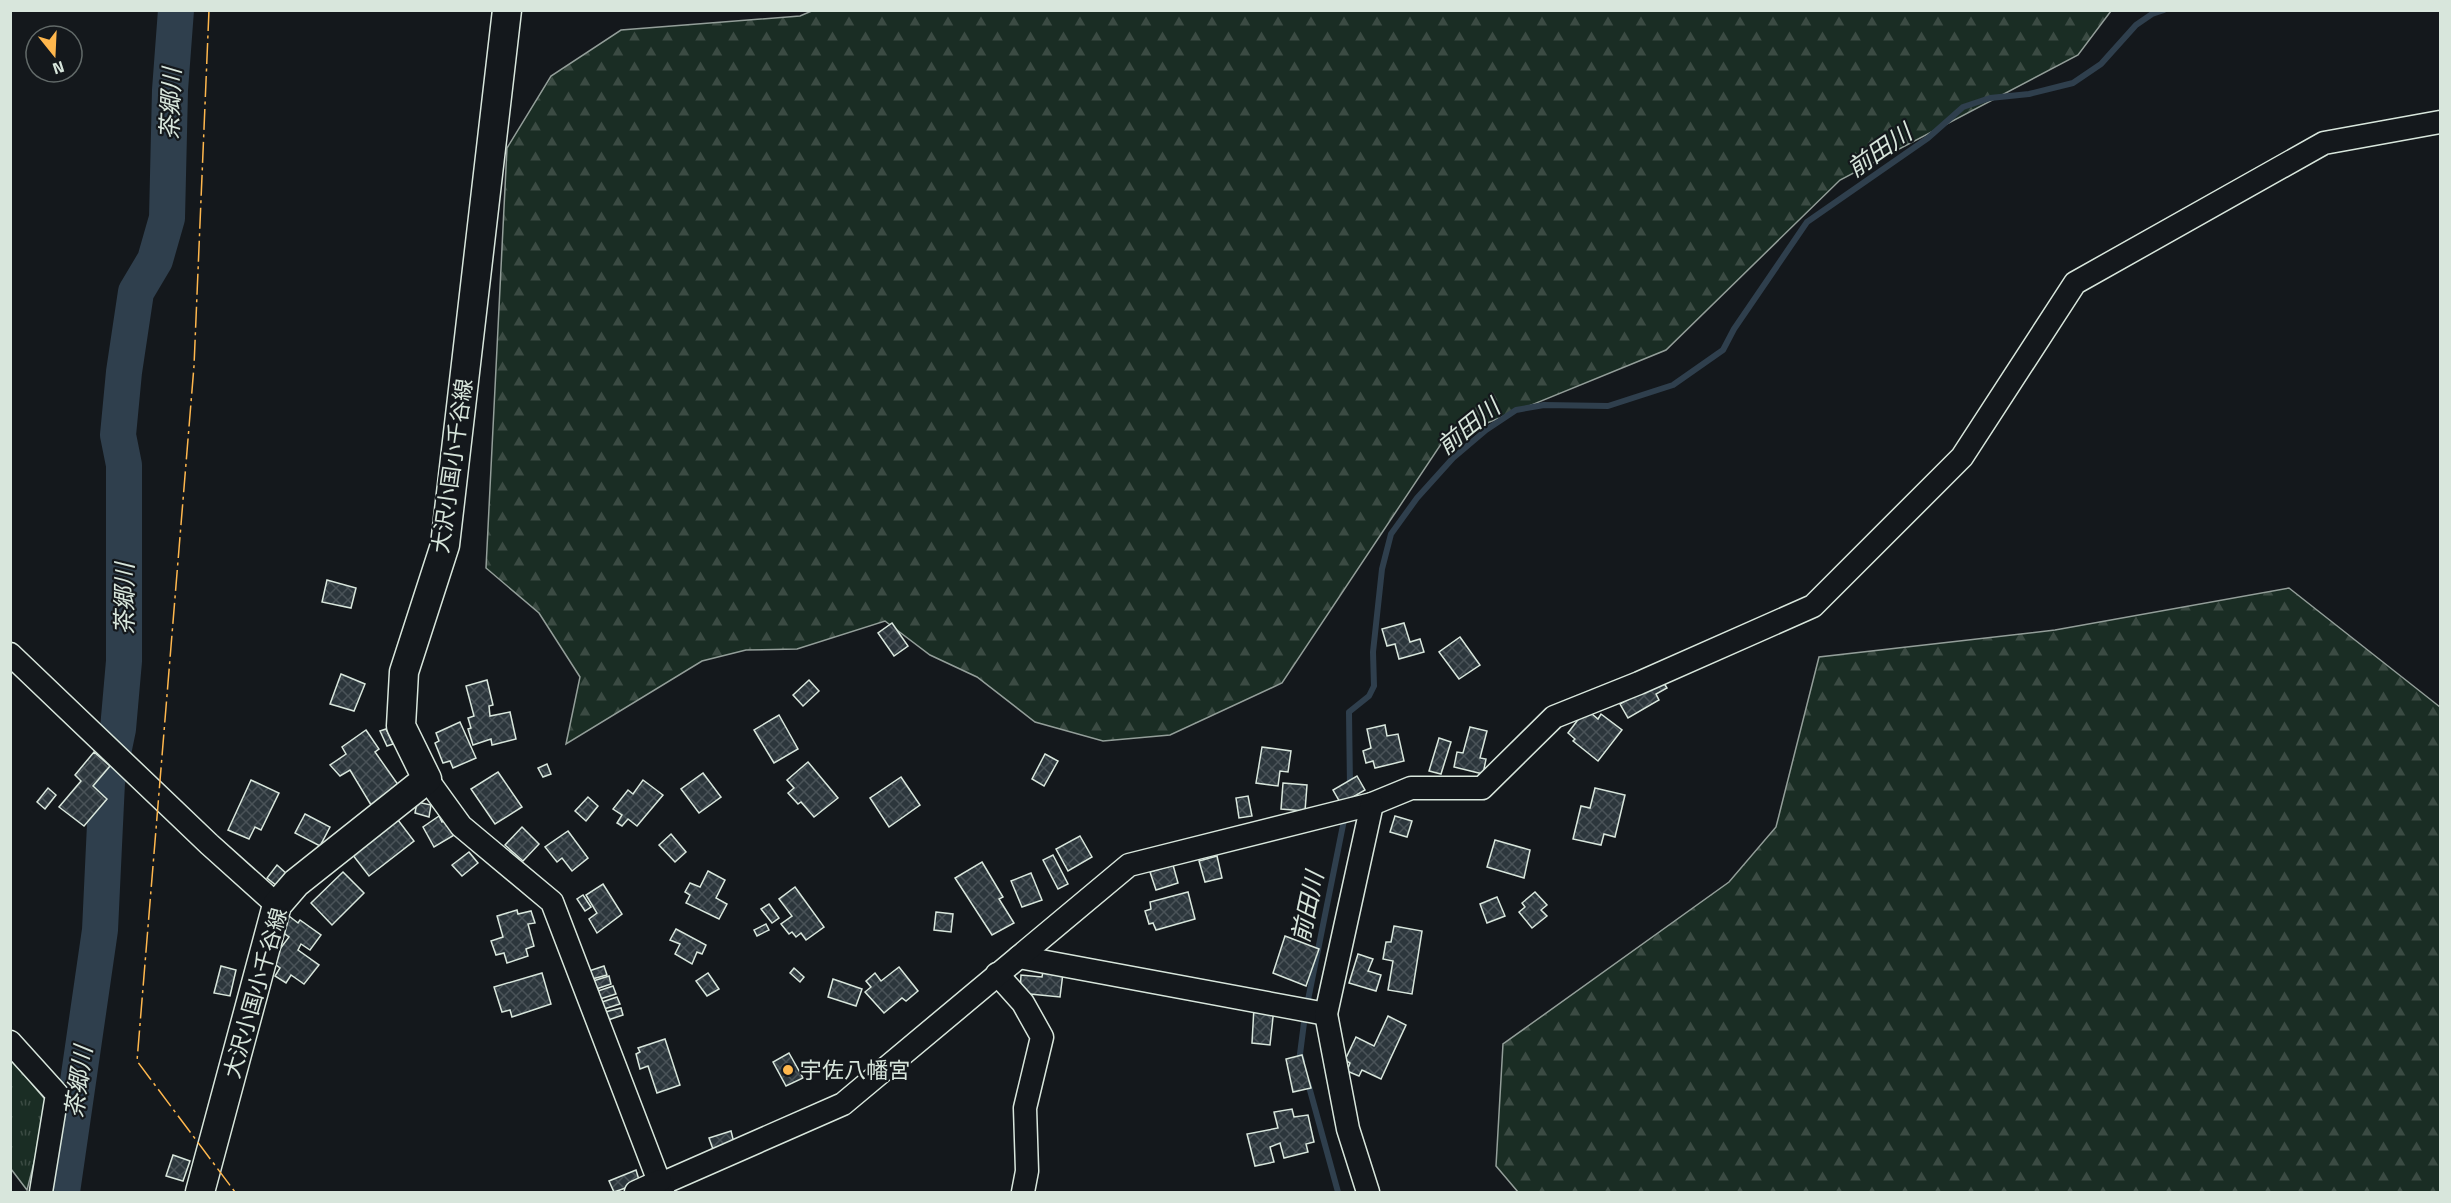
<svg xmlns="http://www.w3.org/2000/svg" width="2451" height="1203" viewBox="0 0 2451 1203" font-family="'Titillium Web','Noto Sans JP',sans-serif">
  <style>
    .grass { fill: url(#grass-tufts); stroke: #939e99; stroke-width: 1.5 }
    .forest { fill: url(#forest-firs); stroke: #939e99; stroke-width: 1.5 }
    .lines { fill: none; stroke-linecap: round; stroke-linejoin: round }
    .stream { stroke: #2f3f4d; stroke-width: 6 }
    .river { stroke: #2f3f4d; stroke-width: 36 }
    .building { fill: url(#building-cross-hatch); stroke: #d8e6dc; stroke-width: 1.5 }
    .minor-casing { stroke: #d8e6dc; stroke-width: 25 }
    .major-casing { stroke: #d8e6dc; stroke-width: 31 }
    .minor { stroke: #14181c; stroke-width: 22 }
    .major { stroke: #14181c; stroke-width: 28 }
    .power { stroke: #ffb74d; stroke-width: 1.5; stroke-dasharray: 21 4.5 3 4.5; stroke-linecap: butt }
    .poi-dot { fill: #ffb74d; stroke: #14181c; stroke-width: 2 }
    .labels { text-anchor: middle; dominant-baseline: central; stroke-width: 4.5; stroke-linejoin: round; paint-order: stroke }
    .street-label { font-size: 22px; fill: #d8e6dc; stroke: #14181c }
    .poi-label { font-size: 22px; fill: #d8e6dc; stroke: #14181c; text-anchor: start }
    .water-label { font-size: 24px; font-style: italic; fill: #d8e6dc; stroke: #14181c }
  </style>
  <defs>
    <pattern id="grass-tufts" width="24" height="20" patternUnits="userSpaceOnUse" patternTransform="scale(1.5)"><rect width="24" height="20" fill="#1a2d24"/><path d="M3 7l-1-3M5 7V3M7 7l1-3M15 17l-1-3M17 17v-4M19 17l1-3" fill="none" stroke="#3b4b43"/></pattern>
    <pattern id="forest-firs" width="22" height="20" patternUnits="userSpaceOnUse" patternTransform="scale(1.5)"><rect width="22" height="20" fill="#1a2d24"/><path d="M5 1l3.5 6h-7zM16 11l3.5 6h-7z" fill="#3b4b43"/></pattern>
    <pattern id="building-cross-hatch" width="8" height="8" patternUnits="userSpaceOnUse" patternTransform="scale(1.5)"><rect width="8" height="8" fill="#2c363c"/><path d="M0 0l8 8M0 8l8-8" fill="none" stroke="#4a5358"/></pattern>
  </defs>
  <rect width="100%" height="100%" fill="#14181c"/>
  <polygon class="grass" points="10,1058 49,1104 27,1190 11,1169"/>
  <g class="forest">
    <polygon points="814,10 2111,11 2078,55 1840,180 1666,350 1443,441 1282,683 1170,735 1103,741 1035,722 977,677 930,655 885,621 797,649 746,650 702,661 566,744 580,677 539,613 486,568 507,148 551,76 621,30 800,16"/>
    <polygon points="2289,588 2440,707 2440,1192 1518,1192 1496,1166 1503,1044 1729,882 1776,827 1819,657 2055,630"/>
  </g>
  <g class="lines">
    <g class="stream">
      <polyline points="1350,787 1349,712 1369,696 1374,686 1373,652 1382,569 1391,534 1417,498 1453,458 1486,430 1516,410 1544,405 1608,406 1673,385 1723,350 1734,329 1807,222 1928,138 1963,107 1990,98 2029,94 2073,83 2101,64 2136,25 2152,14 2164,10"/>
      <polyline points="1307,1005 1345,815"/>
      <polyline points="1302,1061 1300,1054 1305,1015"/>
      <polyline points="1308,1083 1338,1192"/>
    </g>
    <polyline class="river" points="62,1192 100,930 107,782 118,729 124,661 124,465 118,435 124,372 136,292 155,260 167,218 170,90 176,10"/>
  </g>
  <g class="building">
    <polygon points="327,580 356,588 351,608 322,602"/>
    <polygon points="892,623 908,646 894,656 878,633"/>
    <polygon points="1404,623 1410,642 1420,639 1424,652 1399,659 1395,644 1387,646 1382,629"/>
    <polygon points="1460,637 1480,665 1459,679 1439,652"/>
    <polygon points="341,674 365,684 354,711 330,704"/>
    <polygon points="487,680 493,705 489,706 490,716 510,712 516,739 492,745 491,739 473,745 468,729 471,728 468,718 474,716 466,686"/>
    <polygon points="809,680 819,691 803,706 793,695"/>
    <polygon points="1662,680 1667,688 1656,694 1659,700 1628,718 1620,704"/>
    <polygon points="1586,709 1598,719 1601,714 1622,730 1598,761 1573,741 1575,739 1568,733"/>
    <polygon points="779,715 798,749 774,763 754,730"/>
    <polygon points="460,722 476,758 453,768 450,761 443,763 435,743 439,741 436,733"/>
    <polygon points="1385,725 1387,736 1398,734 1404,761 1375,768 1373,761 1366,763 1363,751 1371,748 1367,729"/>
    <polygon points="1470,727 1487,731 1480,758 1486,759 1483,774 1454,767 1457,752 1463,753"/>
    <polygon points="386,729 393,744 387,746 380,731"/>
    <polygon points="366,730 379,749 375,752 399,786 371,805 350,770 340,776 330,765 346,754 342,747"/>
    <polygon points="1439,738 1451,742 1441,774 1429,771"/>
    <polygon points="1262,747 1291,751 1288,772 1280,771 1278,786 1256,783"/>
    <polygon points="94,752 110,766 93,786 107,799 84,826 59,807 81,781 75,775"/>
    <polygon points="1045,754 1058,761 1044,786 1032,779"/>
    <polygon points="808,762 838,798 814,817 801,802 798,804 788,793 794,788 787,780"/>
    <polygon points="547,764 551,774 543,777 538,768"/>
    <polygon points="498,772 522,807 495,824 471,789"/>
    <polygon points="703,773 721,797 699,813 681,789"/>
    <polygon points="1357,776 1365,790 1341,804 1333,790"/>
    <polygon points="901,777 920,805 889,827 870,798"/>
    <polygon points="251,780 279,793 261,830 255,827 249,839 228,830"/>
    <polygon points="643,780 663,795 637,826 628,819 622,826 617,823 622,815 613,809 628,790 633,794"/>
    <polygon points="1283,783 1307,785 1305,811 1281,809"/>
    <polygon points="48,788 56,795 45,809 37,802"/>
    <polygon points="1595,788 1625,795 1615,837 1604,834 1601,845 1573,839 1581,806 1590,808"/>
    <polygon points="1248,796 1252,816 1239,818 1236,798"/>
    <polygon points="588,797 598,806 586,821 575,811"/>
    <polygon points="417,802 431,805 429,817 415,813"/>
    <polygon points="305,814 330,827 320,846 295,833"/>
    <polygon points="439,816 442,822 448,819 456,834 434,847 423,827"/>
    <polygon points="1395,816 1412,821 1407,837 1390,832"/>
    <polygon points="398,820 414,841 369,876 352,854"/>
    <polygon points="522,827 539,844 523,861 505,845"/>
    <polygon points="568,831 588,858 572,871 562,858 557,862 545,847"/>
    <polygon points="671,834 686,852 675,862 659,845"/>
    <polygon points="1080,836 1092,857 1068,871 1056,849"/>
    <polygon points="1495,840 1530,850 1524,878 1487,867"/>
    <polygon points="469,852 478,863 462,876 452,865"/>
    <polygon points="1053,855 1068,884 1058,889 1043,860"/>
    <polygon points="1217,856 1222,878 1205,882 1199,861"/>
    <polygon points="982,862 1003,897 999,899 1014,923 992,935 955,878"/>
    <polygon points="277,865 287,874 277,886 267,878"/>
    <polygon points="1173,865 1178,883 1156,890 1150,872"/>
    <polygon points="708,871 725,880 716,898 727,904 719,919 686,903 690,895 685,892 690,883 700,887"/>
    <polygon points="343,872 364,893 332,925 311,903"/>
    <polygon points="1031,873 1042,900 1022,907 1011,881"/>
    <polygon points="603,884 622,914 597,933 589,919 597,913 586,895"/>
    <polygon points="795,887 824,927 806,940 801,933 796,937 792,932 789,934 781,924 792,916 779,899"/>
    <polygon points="1188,892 1195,919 1156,930 1153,923 1149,924 1145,911 1151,909 1150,902"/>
    <polygon points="1535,892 1547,905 1541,910 1547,916 1532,928 1519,912 1525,907 1522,903"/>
    <polygon points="583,895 591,907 585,911 577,899"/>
    <polygon points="1497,897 1505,916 1487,923 1480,904"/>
    <polygon points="769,904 779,918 772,923 761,909"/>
    <polygon points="517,910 518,914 531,911 535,923 528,924 534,946 526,949 528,956 507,963 504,953 496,955 491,941 503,937 497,916"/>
    <polygon points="936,912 953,914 951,932 934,930"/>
    <polygon points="289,916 298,923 300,920 321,935 310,950 301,944 298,950 319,965 304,984 291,975 286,983 275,976 280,968 271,961 289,937 279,930"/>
    <polygon points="766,924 769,930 757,936 754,930"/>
    <polygon points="1394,926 1422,931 1412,994 1388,990 1393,961 1383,959 1386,942 1391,942"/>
    <polygon points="676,929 706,945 702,954 697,952 692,964 675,954 680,944 670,940"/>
    <polygon points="1285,936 1319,949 1306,986 1273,973"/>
    <polygon points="1358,954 1373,959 1368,971 1381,975 1376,991 1349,983"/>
    <polygon points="221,966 236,970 230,996 214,993"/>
    <polygon points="604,966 607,975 592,979 589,971"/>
    <polygon points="899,967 918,991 906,1001 902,998 884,1013 865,992 871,987 866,981 875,973 881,981"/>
    <polygon points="794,968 804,977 800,982 790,973"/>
    <polygon points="1043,971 1063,973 1060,997 1020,993 1021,975 1042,977"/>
    <polygon points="542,973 551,1004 512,1017 510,1010 502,1012 494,987"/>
    <polygon points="708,973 719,989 707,996 696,981"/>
    <polygon points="609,976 611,984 596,989 593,981"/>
    <polygon points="833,979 862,989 856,1006 828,997"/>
    <polygon points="613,986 616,994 600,999 598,991"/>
    <polygon points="617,997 620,1004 604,1009 602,1002"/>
    <polygon points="1254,1007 1274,1008 1270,1045 1252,1043"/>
    <polygon points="621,1008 623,1015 608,1020 605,1012"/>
    <polygon points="1388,1016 1406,1025 1381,1079 1362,1070 1359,1076 1347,1071 1350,1063 1345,1060 1356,1037 1374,1046"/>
    <polygon points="665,1039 680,1085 657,1093 648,1066 640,1069 636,1054 640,1052 638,1048"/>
    <polygon points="789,1053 803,1078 786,1086 773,1062"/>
    <polygon points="1302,1055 1311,1088 1293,1092 1286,1059"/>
    <polygon points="1292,1109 1294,1117 1308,1115 1314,1142 1306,1144 1308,1152 1284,1158 1280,1143 1270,1147 1274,1162 1255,1166 1247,1134 1278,1128 1274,1112"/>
    <polygon points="731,1131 735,1147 715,1155 709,1138"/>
    <polygon points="173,1155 190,1161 183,1181 166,1176"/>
    <polygon points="636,1170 640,1183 614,1192 609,1181"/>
  </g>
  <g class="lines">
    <defs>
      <g id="minor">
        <polyline points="10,654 209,844 277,905"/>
        <polyline points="427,779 461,826 552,902 663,1192"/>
        <polyline points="1019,957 1326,1014"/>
        <polyline points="997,974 1023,1003 1042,1037 1025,1108 1027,1171 1023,1192"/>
        <polyline points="10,1042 57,1094 41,1192"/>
        <polyline points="661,1184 843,1104 1129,865 1372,804 1411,788 1482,788 1554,717 1639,683 1813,606 1962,457 2075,283 2324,143 2440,122"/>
        <polyline points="636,1192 660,1181"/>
        <polyline points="1368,1192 1348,1129 1326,1014 1372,804"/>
      </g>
      <polyline id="major" points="200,1192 277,905 296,883 427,779 401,726 404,672 445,545 507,10"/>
    </defs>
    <use href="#minor" class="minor-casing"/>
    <use href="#major" class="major-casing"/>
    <use href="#minor" class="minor"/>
    <use href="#major" class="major"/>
    <polyline class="power" points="209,10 194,366 137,1061 235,1192"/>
  </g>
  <circle class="poi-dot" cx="788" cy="1070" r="6"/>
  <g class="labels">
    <g class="street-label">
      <text transform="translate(452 466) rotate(-82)">大沢小国小千谷線</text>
      <text transform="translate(255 993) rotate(-74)">大沢小国小千谷線</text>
    </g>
    <g class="poi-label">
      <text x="800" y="1070">宇佐八幡宮</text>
    </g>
    <g class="water-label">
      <text transform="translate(170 104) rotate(-88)">茶郷川</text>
      <text transform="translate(1879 150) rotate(-35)">前田川</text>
      <text transform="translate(1468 426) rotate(-39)">前田川</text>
      <text transform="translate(124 599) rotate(-90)">茶郷川</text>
      <text transform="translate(1307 907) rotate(-78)">前田川</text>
      <text transform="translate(78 1082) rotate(-82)">茶郷川</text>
    </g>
  </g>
  <rect width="2451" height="1203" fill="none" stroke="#d8e6dc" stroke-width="24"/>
  <g transform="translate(54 54) rotate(162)"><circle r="28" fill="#14181c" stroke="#626a69" stroke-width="1.5"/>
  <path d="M0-4.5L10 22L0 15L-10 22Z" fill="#ffb74d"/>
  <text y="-9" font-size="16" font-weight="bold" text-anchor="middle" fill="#d8e6dc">N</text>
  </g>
</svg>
